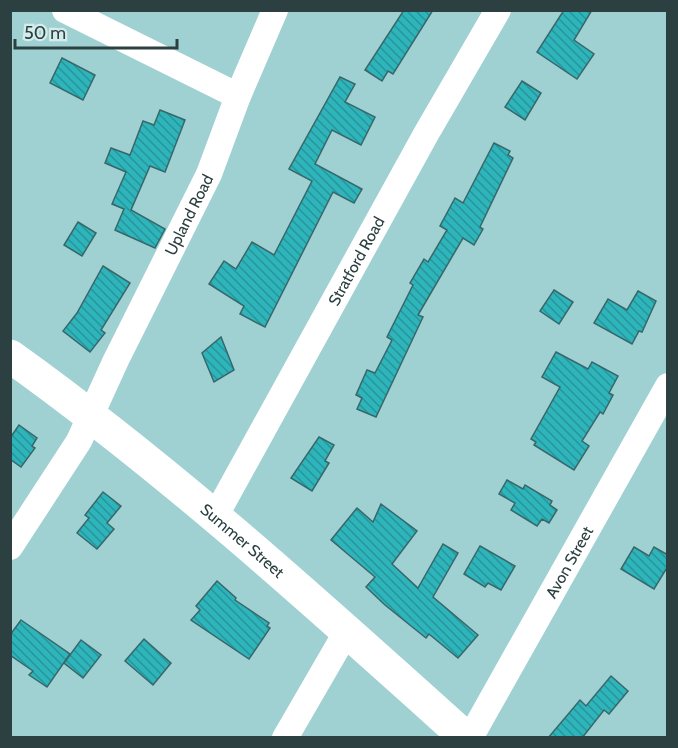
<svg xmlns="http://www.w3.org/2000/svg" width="678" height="748" viewBox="0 0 678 748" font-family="Cabin,sans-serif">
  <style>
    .building { fill: url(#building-back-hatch); stroke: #386769; stroke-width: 1.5 }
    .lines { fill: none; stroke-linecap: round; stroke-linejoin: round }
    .street { stroke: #fff; stroke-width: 26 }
    .secondary { stroke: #fff; stroke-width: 33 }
    .labels { text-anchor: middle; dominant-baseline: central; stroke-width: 5; stroke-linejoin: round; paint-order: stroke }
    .street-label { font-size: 16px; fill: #2c4041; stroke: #d4ecec }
  </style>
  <defs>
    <pattern id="building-back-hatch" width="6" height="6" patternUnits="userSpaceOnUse" patternTransform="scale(1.5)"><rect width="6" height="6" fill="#2eb5bb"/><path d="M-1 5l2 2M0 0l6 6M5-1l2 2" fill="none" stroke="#27959a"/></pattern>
  </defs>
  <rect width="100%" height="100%" fill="#9fd0d2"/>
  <g class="building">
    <polygon points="404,10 433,10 393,74 388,71 382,81 365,70"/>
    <polygon points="564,10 592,10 574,40 594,54 577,79 537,52"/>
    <polygon points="62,58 95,75 83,100 50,83"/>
    <polygon points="340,77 355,84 345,102 375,117 361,145 332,130 315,164 362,189 354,203 333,192 265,327 240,314 244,306 209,284 224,261 236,269 252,242 274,255 312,181 289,169"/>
    <polygon points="522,81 541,93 525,120 505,107"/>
    <polygon points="160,110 185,120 165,172 150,166 131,210 165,229 155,248 115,230 124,209 112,204 126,172 105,163 111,148 130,155 143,121 154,125"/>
    <polygon points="494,143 510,151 508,155 513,158 480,227 483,229 474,245 463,238 418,315 423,317 376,417 357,409 362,398 356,395 367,370 375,373 392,340 387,337 413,285 410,283 424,259 428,262 447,230 440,226 455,198 463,203"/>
    <polygon points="78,222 96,233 82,256 64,245"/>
    <polygon points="103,266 130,283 101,330 105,333 90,352 63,331 77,313"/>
    <polygon points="554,290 573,302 559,324 540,311"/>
    <polygon points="638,291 656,301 642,332 639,331 632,344 594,323 608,299 627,310"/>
    <polygon points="221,337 234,370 214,382 202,353"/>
    <polygon points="556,352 588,369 592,362 618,376 609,393 613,395 603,414 600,412 582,441 589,446 574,470 534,445 536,442 531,439 560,387 542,377"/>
    <polygon points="19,425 37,438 32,446 35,448 21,467 10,459 10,438"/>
    <polygon points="319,437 334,445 325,461 329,463 312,491 291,478"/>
    <polygon points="507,480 523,489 525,485 552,501 550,505 557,510 549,523 542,519 537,526 511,510 515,503 499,494"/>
    <polygon points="103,492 121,506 107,523 114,529 97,549 77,533 89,518 85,515"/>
    <polygon points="381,504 417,531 392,564 418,588 443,544 458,553 433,597 478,635 458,658 429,634 426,638 385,605 366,587 375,577 331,540 357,508 373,522"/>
    <polygon points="480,546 515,566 501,590 488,583 485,587 464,574"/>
    <polygon points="634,547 649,556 654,547 668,555 668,566 654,589 621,569"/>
    <polygon points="217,581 236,598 235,600 269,623 267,626 270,628 249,659 191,620 200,610 196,606"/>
    <polygon points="21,620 70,654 47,687 29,675 33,671 10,655 10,635"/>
    <polygon points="144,639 171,663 153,685 125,661"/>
    <polygon points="81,640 101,655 83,678 64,663"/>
    <polygon points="611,676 628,691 609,714 604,710 582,738 548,738 580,700 586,706"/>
  </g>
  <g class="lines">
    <g class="street">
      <polyline points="65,10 238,96"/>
      <path id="s1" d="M216,515L426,134L498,10"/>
      <path id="s2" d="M10,547L79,441L116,360L209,174L238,96L275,10"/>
      <polyline points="285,738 347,631"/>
      <path id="s3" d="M470,738L668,386"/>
    </g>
    <path class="secondary" id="s4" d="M10,356C172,472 318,605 466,738"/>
  </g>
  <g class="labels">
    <g class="street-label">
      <text stroke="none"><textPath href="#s2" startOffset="378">Upland Road</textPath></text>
      <text stroke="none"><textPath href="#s1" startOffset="290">Stratford Road</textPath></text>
      <text stroke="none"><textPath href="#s4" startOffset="297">Summer Street</textPath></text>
      <text stroke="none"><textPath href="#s3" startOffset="202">Avon Street</textPath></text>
    </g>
  </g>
  <rect width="678" height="748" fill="none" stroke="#2c4041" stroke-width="24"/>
  <path d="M15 39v9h162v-9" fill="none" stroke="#2c4041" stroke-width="3"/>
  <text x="24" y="39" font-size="18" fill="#2c4041" stroke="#d4ecec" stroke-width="4.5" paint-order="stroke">50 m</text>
</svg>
